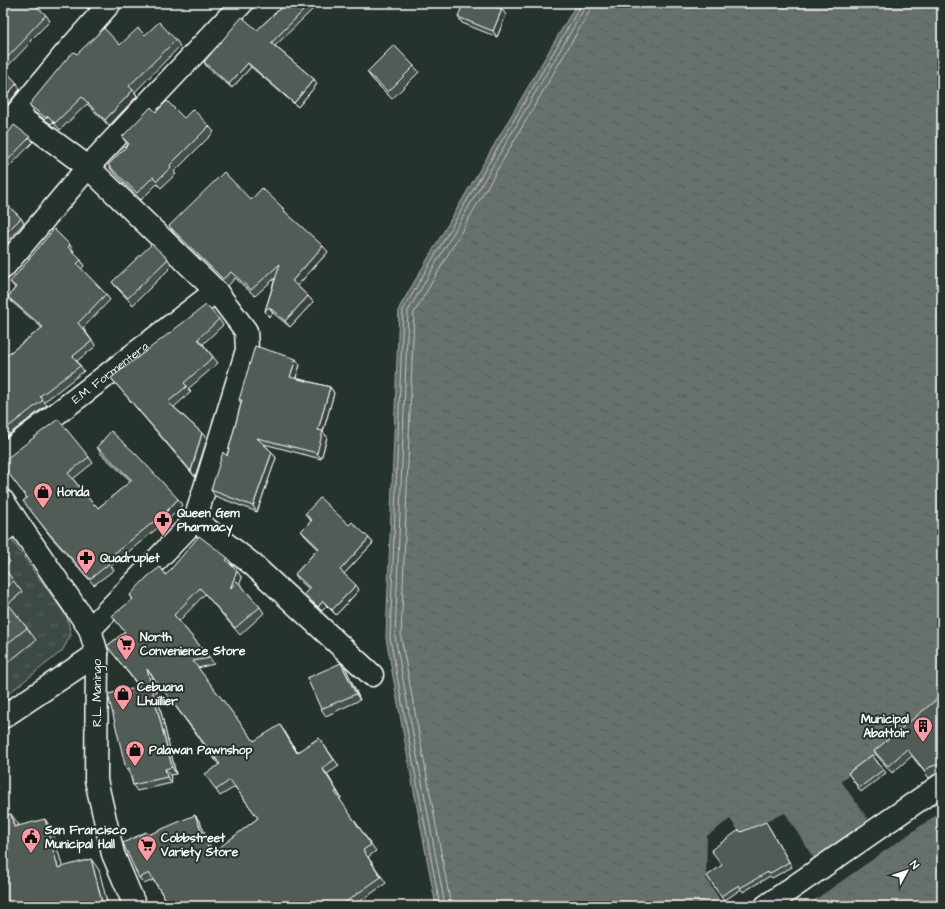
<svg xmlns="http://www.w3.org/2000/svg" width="945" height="909" viewBox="0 0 945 909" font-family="'Architects Daughter',sans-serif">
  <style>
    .grass { fill: url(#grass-tufts); stroke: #9ea4a2 }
    .water { fill: url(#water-ripples); stroke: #a4a9a7 }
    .pier { fill: #26332d }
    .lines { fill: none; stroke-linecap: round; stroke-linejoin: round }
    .shore { stroke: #c2c6c4; stroke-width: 1 }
    .minor-casing { stroke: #fff; stroke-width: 25 }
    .major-casing { stroke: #fff; stroke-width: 25 }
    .minor { stroke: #26332d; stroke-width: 22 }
    .major { stroke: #26332d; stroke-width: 22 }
    .wall { fill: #464f4b; stroke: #fff }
    .shaded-wall { fill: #39403d; stroke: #fff }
    .building { fill: #515c57; stroke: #fff }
    .labels { text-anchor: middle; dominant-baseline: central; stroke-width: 4; stroke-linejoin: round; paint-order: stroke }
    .street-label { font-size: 12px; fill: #fff; stroke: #26332d }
    .poi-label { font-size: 12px; font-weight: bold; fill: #fff; stroke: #26332d; text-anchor: start }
  </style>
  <defs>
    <pattern id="grass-tufts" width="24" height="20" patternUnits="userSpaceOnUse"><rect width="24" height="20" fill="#3e4944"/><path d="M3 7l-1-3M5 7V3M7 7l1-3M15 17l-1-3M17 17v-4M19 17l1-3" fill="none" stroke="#5b6460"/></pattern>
    <pattern id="water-ripples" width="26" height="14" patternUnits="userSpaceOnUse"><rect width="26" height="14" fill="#67706c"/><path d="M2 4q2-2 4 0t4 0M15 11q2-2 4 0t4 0" fill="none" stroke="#575a59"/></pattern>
  </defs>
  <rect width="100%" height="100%" fill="#26332d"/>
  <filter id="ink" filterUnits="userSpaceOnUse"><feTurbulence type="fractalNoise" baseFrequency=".025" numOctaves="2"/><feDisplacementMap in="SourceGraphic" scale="8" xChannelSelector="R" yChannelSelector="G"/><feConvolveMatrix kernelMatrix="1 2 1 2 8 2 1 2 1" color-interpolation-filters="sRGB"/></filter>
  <g filter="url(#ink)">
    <polygon class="grass" points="3,528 67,617 71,635 62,651 3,698"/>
    <polygon class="water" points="577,3 942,3 942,906 436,906 412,781 386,638 399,308"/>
    <polygon class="pier" points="942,707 942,811 806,906 724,906 706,878 707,836 730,819 740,833 785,813 816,862 868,819 841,781"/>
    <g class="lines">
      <g class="shore">
        <polyline points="440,906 390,638 403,310 580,7 580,3"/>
        <polyline points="445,906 395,637 408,311 584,9 585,3"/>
        <polyline points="451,906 401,637 414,313 589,12 591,3"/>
      </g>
      <defs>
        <g id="minor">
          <polyline points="16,114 65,54 110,3"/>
          <polyline points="3,129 16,114 88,167 216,291 246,331 247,350 195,520 90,629"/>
          <path id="s1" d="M3,455L216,291"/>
          <polyline points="195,520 252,564 372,675"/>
          <polyline points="3,531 16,521"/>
          <polyline points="3,717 97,654"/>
          <polyline points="766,906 942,784"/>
        </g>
        <g id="major">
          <polyline points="3,268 88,167 242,3"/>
          <polyline points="3,501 90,629 97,654 96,780 113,854 135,906"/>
        </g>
      </defs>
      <use href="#minor" class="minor-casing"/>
      <use href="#major" class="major-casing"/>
      <use href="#minor" class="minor"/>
      <use href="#major" class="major"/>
    </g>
    <g class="wall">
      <polygon points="3,3 46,15 50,21 30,41 31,42 4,70 20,89 3,110"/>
      <polygon points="82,3 93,3 88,9"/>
      <polygon points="286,3 314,3 316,6 275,46 314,79 317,84 298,107 251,67 232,88 207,67 204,62 257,30"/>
      <polygon points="506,15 497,37 462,23 458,17"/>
      <polygon points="145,35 176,40 180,46 135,92 137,96 109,126 87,104 60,130 53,122 51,124 34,112 29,105 120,45"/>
      <polygon points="414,66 419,72 392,99 372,79 367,72"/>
      <polygon points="156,112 184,118 209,126 214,132 174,172 176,174 161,188 157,184 141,200 113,172 108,165 128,145 122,137"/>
      <polygon points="3,135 30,137 33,142 10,166 3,159"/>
      <polygon points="251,200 283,208 286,213 328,252 297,286 308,296 313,302 290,327 273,313 269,317 265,311 275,278 255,296 235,278 228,286 174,233 169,226"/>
      <polygon points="3,201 21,218 24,223 3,245"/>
      <polygon points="70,245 74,251 73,252 81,260 84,266 81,269 106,294 110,300 83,328 96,346 77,361 84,371 44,402 47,405 3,439 3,358 42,328 12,302 8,297 15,288 10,282"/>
      <polygon points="168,259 172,266 133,305 117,288 112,282"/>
      <polygon points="219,319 223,325 203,344 218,363 188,389 191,392 174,407 202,433 207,439 195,477 116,384 111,378"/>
      <polygon points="300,365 296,378 330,387 334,393 323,432 327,437 321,459 264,444 272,452 276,458 257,512 215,496 211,490 227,456 241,403 239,400"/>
      <polygon points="97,447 182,505 170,518 111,566 114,570 94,585 51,537 28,507 23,501 27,498 3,466 89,457 93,463 73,479 94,505 98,508 131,481 101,454"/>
      <polygon points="305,514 349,525 369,538 373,543 344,574 359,590 336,615 327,606 322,611 308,599 304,594 309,589 298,579 295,574 318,549 305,536 301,531 311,521"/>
      <polygon points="3,553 10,562 3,567 22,592 8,604 27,628 36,640 6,664 4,661 3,662"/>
      <polygon points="228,558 232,565 242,578 239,583 260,607 264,613 240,635 205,594 179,621 210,658 214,664 198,668 254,741 285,732 297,752 319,738 339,766 327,774 341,798 339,799 376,851 368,857 386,883 354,906 170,906 153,880 144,884 139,878 148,835 200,822 213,853 258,818 235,787 220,796 216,790 219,765 152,675 176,774 170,775 172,783 137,791 133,785 130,774 126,769 139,687 107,646 125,632 112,616 133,600 130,595 166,575"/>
      <polygon points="346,669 360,700 326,716 321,709"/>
      <polygon points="942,707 942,772 941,772 935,774 929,778 912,756 892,773 878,757 874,751"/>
      <polygon points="872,755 886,773 861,792 848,773"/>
      <polygon points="769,827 792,867 772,878 770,876 743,892 741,889 724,901 707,876 722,866 741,832"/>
    </g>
    <g class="shaded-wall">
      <polygon points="86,3 93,3 88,9 85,4"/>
      <polygon points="502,9 506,15 497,37 493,31"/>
      <polygon points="248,63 251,67 232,88 229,84"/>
      <polygon points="314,79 317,84 298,107 294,103"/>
      <polygon points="17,83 20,89 3,110 3,100"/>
      <polygon points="133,90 137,96 109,126 105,120"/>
      <polygon points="323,246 328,252 296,287 292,281"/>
      <polygon points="308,296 313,302 290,327 285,321"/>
      <polygon points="269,307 273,313 269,317 265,311"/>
      <polygon points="296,359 300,365 294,383 290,377"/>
      <polygon points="330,387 334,393 323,432 327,437 321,459 317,453 318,430"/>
      <polygon points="202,433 207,439 195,477 191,471"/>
      <polygon points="272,452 276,458 257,512 253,506"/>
      <polygon points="178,499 182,505 170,518 166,512"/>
      <polygon points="369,538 373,543 343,575 340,570"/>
      <polygon points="237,571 242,578 235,595 230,589"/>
      <polygon points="356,585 359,590 336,615 332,610"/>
      <polygon points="323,601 327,606 322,611 318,607"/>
      <polygon points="341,663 346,669 360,700 356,694"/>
      <polygon points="147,669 152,675 176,774 172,767"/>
      <polygon points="280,725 285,732 301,759 297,753"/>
      <polygon points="322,768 327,774 341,798 337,791"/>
      <polygon points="165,769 170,775 172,783 167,777"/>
      <polygon points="11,814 19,825 14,827"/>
      <polygon points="195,815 200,822 216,860 211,854"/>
      <polygon points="45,819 52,830 66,879 58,868"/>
      <polygon points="91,859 99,870 108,906 103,906"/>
    </g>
    <g class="building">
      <polygon points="3,3 33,3 46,15 26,36 27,37 3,62"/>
      <polygon points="286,3 311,3 271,43 314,79 294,103 248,63 229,84 204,62 242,17 257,30"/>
      <polygon points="463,3 488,3 502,9 493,31 458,17"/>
      <polygon points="159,22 176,40 129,86 133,90 105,120 82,97 55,123 48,116 46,118 29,105 69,56 74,52 77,54 104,28 120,45 138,28 145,35"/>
      <polygon points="394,45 414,66 388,92 367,72"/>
      <polygon points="3,68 17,83 3,100"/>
      <polygon points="167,101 184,118 193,109 209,126 170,165 171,167 157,181 153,177 137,193 108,165 129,144 122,137 151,107 156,112"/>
      <polygon points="14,125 30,137 7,161 3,157 3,135 9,132"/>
      <polygon points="224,172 251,200 262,188 283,208 282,209 323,246 292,281 308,296 285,321 269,307 265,311 280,264 251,290 231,272 223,279 169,226"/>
      <polygon points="3,201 21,218 3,236"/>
      <polygon points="54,229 70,245 68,247 81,260 77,264 106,294 78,323 92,341 73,356 80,366 40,396 43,400 3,431 3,358 43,327 8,297 16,287 10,282"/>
      <polygon points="152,244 168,259 128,298 112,282"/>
      <polygon points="206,305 219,319 198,339 213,357 184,383 187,386 168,402 202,433 191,471 111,378"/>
      <polygon points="255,346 296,359 290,377 330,387 318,430 323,431 317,453 257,438 272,452 253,506 211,490 223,452 227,456 242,400 239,400"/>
      <polygon points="58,419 89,457 68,473 94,505 95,504 98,508 132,480 97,447 111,431 136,454 178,499 166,512 106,560 109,564 90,579 47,531 23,501 27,498 3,466 3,460 6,459"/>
      <polygon points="320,498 349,525 352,522 369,538 340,570 356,585 332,610 323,601 318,607 304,594 310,588 295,574 319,548 301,531 312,520 305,514"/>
      <polygon points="199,536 228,558 226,560 237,571 230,589 237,581 260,607 235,628 200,588 174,615 210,658 193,661 254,741 280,725 297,753 319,738 334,760 322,768 337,791 335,792 371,845 363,850 381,877 340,906 170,906 149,873 139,878 123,843 146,832 148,835 195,815 211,854 258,818 230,780 216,790 205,774 220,764 147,669 172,767 165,769 167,777 133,785 129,768 126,769 108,694 140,687 107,646 125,632 112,616 133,599 130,595 147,577 160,567 166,575"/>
      <polygon points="3,567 14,581 3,589"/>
      <polygon points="3,597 27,628 3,647"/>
      <polygon points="341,663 356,694 321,709 307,678"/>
      <polygon points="936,700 942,707 942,765 941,766 936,765 930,767 925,771 907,749 888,766 874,751"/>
      <polygon points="872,755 883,770 859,788 848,773"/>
      <polygon points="11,814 14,827 45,819 58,868 91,859 103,906 3,906 3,816"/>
      <polygon points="766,822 789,862 769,874 768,872 740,888 739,885 721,896 707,876 722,865 711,850 739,830 741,832"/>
    </g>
  </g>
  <defs>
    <symbol id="shop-pin" viewBox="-11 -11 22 30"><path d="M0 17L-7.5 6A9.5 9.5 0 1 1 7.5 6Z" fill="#ff9aa2" stroke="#26332d"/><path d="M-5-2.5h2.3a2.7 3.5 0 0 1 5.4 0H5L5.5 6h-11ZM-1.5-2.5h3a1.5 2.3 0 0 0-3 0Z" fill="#111"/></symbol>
    <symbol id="pharmacy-pin" viewBox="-11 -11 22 30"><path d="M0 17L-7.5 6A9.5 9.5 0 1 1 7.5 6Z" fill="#ff9aa2" stroke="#26332d"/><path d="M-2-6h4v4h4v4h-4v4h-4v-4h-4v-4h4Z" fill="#111"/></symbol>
    <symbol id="supermarket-pin" viewBox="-11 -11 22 30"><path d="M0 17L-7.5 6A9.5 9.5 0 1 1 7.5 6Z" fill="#ff9aa2" stroke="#26332d"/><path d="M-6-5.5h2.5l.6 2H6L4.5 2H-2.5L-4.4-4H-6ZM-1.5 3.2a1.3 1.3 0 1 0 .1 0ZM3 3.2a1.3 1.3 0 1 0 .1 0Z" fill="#111"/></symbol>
    <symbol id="building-pin" viewBox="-11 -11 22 30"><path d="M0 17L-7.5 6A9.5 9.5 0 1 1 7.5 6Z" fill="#ff9aa2" stroke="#26332d"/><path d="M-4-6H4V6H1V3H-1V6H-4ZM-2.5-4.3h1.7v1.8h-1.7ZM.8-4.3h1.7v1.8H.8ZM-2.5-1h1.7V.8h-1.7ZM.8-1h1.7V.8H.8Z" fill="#111"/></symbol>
    <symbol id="civic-pin" viewBox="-11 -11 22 30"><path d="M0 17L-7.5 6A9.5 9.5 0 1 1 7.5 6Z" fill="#ff9aa2" stroke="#26332d"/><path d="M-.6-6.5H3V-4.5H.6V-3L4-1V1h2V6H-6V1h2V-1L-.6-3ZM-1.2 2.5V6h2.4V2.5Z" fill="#111"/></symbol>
  </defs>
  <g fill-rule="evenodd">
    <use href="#shop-pin" x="32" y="481" width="22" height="30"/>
    <use href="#pharmacy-pin" x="152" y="509" width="22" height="30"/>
    <use href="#pharmacy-pin" x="75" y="547" width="22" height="30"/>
    <use href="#supermarket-pin" x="115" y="633" width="22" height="30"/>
    <use href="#shop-pin" x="112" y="683" width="22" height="30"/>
    <use href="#building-pin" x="912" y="715" width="22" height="30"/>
    <use href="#shop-pin" x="124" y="739" width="22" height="30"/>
    <use href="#civic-pin" x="20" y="826" width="22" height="30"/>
    <use href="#supermarket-pin" x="136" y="834" width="22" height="30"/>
  </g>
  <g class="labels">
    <g class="street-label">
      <text stroke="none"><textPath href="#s1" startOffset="135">E.M. Formentera</textPath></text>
      <text transform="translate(97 693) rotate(-90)">R.L. Maningo</text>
    </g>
    <g class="poi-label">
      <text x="57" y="492">Honda</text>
      <text x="177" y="513">Queen Gem<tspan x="177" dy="14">Pharmacy</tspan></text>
      <text x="100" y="558">Quadruplet</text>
      <text x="140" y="637">North<tspan x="140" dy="14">Convenience Store</tspan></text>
      <text x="137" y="687">Cebuana<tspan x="137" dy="14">Lhuillier</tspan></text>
      <text x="909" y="719" text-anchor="end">Municipal<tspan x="909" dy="14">Abattoir</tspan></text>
      <text x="149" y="750">Palawan Pawnshop</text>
      <text x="45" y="830">San Francisco<tspan x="45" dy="14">Municipal Hall</tspan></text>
      <text x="161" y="838">Cobbstreet<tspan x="161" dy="14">Variety Store</tspan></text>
    </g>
  </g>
  <rect width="945" height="909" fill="none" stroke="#26332d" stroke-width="16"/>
  <rect x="8" y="8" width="929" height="893" fill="none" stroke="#fff" stroke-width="1.5" filter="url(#ink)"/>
  <g transform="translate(907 871) rotate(50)" stroke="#26332d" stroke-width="3" paint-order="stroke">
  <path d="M0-3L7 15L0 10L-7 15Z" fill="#ffffff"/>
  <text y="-6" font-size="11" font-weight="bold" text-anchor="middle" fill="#ffffff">N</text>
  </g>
</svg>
